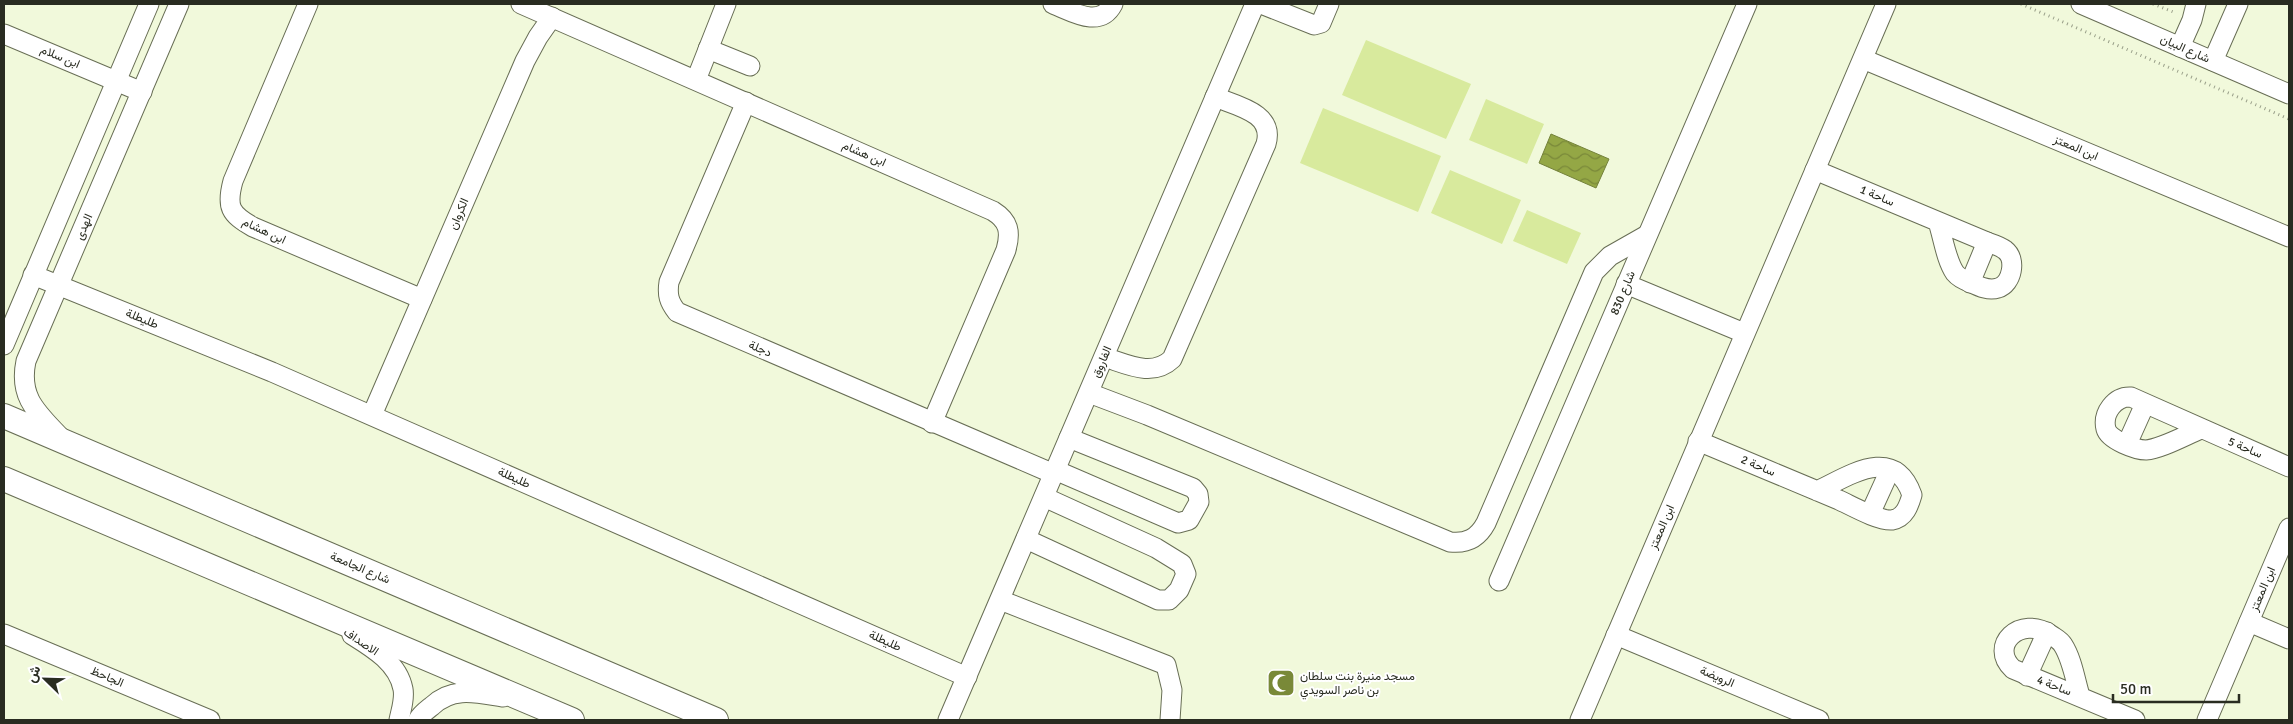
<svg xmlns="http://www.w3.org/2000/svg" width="2293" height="724" viewBox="0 0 2293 724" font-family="Signika,Vazirmatn,sans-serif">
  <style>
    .grass { fill: #d8ea9d }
    .water { fill: url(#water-waves); stroke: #74823a }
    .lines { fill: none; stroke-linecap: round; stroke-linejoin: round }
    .minor-casing { stroke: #686e55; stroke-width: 21 }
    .major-casing { stroke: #686e55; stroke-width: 26 }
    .path { stroke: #999f89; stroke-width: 3; stroke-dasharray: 1 4; stroke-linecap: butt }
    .minor { stroke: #fff; stroke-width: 19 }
    .major { stroke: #fff; stroke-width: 24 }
    .labels { text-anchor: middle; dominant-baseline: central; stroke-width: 4; stroke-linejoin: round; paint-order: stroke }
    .street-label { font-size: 12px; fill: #292c21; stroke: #fff }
    .poi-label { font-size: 12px; fill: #292c21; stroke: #fff; text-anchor: start }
  </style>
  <defs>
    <pattern id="water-waves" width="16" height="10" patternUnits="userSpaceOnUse" patternTransform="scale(1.25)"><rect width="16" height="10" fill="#94a745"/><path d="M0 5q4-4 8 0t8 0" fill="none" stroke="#798839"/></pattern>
  </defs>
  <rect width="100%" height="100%" fill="#f1f9db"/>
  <g class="grass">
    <polygon points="1366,40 1471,84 1446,139 1342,95"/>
    <polygon points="1486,99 1544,124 1527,164 1469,140"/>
    <polygon points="1323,108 1441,156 1418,212 1300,163"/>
    <polygon points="1450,170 1521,200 1502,244 1431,213"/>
    <polygon points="1527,210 1581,233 1567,264 1513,241"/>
  </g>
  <polygon class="water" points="1551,134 1609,159 1596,188 1539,163"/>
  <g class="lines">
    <defs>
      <g id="minor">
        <path d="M308,4L233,181C226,207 230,214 253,227L422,299"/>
        <path d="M521,4L993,211C1009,221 1011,232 1006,250L932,423"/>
        <path d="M1053,4C1073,12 1100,29 1113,4"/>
        <polyline points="1261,4 1314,25 1321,23 1329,4"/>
        <polyline points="2081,4 2289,94"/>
        <polyline points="4,34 142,92"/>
        <polyline points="2180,47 2192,20 2196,4"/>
        <polyline points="708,49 750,66"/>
        <polyline points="1863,59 2289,237"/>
        <polyline points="2213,61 2238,4"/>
        <polyline points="696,80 726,4"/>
        <path d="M746,102L669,282C667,295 669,302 677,312L1054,474"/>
        <path d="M1815,170L1987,242C1993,244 2000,246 2005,250C2017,259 2012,284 1998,288C1989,291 1980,287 1972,283C1966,281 1959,278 1955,273C1946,260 1943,237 1938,222"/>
        <polyline points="33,275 272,372 967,677"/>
        <polyline points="1970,283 1987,242"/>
        <polyline points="1626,284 1744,333"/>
        <polyline points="4,345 149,4"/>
        <path d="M1104,357C1127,364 1152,378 1172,359L1266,144C1275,113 1237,106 1215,97"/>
        <path d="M1089,393L1147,415L1450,542C1467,544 1478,538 1486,523L1594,272L1610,256L1647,235"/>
        <polyline points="372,415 525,61 538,37 552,17"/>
        <path d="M2201,429C2186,435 2161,449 2146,450C2136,450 2109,440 2106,429C2102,413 2115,396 2131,397L2289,467"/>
        <path d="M63,440C39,414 18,399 26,361L179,4"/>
        <path d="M1698,441C1745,461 1792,480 1839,500C1852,506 1878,521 1892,520C1905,518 1909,505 1912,495C1894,444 1849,476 1817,491"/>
        <polyline points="2127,444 2145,404"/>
        <polyline points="1055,470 1178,523 1189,520 1199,502 1198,494 1193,488 1069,438"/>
        <polyline points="1870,514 1890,470"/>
        <polyline points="1026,539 1158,600 1169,600 1179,590 1186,574 1182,564 1156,548 1044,497"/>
        <polyline points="1499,581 1747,4"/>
        <polyline points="1000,600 1166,665 1172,690 1170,720"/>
        <polyline points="2249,622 2289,639"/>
        <polyline points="4,634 210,720"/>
        <path d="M352,635C373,648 398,663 403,689C405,699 401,710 399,720"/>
        <polyline points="1616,635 1819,720"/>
        <polyline points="2027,676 2047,632"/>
        <path d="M2080,696C2075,679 2072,659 2063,645C2060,640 2055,638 2051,635C2020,614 1988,646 2013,669L2135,720"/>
        <path d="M418,720C421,714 427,710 432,706C453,686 477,693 503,697"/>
        <polyline points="948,720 1255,4"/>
        <polyline points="1580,720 1886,4"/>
        <polyline points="2207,720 2289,528"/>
      </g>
      <g id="major">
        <polyline points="4,416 716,720"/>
        <polyline points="4,479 572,720"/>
      </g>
    </defs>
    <use href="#minor" class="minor-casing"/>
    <use href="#major" class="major-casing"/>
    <g class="path">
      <polyline points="2021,4 2289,119"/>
      <polyline points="2153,4 2176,13"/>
    </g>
    <use href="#minor" class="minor"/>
    <use href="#major" class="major"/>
  </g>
  <defs>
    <symbol id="mosque-square" viewBox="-11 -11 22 22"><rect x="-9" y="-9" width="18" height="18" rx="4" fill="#798938" stroke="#fff"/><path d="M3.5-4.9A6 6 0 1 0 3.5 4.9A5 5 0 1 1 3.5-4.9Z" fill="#fff"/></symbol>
  </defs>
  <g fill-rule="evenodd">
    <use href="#mosque-square" x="1265" y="667" width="32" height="32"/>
  </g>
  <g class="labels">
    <g class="street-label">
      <text transform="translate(2185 49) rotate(24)">شارع البيان</text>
      <text transform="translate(60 57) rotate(23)">ابن سلام</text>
      <text transform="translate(2076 148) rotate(23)">ابن المعتز</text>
      <text transform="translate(864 154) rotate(24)">ابن هشام</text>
      <text transform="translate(1877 196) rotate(23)">ساحة 1</text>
      <text transform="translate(459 214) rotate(-67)">الكروان</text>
      <text transform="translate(84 227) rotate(-67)">الهدى</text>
      <text transform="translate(264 231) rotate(25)">ابن هشام</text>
      <text transform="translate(1623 293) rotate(-67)">شارع 830</text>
      <text transform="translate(142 319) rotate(22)">طليطلة</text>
      <text transform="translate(760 349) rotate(23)">دجلة</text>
      <text transform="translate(1102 362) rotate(-67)">الفاروق</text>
      <text transform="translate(2245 448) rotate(23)">ساحة 5</text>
      <text transform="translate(1758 466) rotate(23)">ساحة 2</text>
      <text transform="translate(514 478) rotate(24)">طليطلة</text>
      <text transform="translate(1662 527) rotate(-67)">ابن المعتز</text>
      <text transform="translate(360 568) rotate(23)">شارع الجامعة</text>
      <text transform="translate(2263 589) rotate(-67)">ابن المعتز</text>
      <text transform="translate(885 641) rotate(24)">طليطلة</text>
      <text transform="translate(361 642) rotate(34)">الاصداف</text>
      <text transform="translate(107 677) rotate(23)">الجاحظ</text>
      <text transform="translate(1717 677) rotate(23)">الرويضة</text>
      <text transform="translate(2054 686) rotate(21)">ساحة 4</text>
    </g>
    <g class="poi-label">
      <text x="1300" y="676">مسجد منيرة بنت سلطان<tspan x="1300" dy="14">بن ناصر السويدي</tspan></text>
    </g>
  </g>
  <rect width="2293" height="724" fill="none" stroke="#292c21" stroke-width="10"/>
  <g transform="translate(45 679) rotate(293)" stroke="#ffffff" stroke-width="4" paint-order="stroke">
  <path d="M0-4L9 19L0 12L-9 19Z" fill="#292c21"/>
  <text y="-8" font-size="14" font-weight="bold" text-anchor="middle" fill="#292c21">ش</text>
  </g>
  <path d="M2113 694v8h126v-8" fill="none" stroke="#292c21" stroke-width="2.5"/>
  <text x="2120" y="694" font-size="15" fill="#292c21" stroke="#ffffff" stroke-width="4" paint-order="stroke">50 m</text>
</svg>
